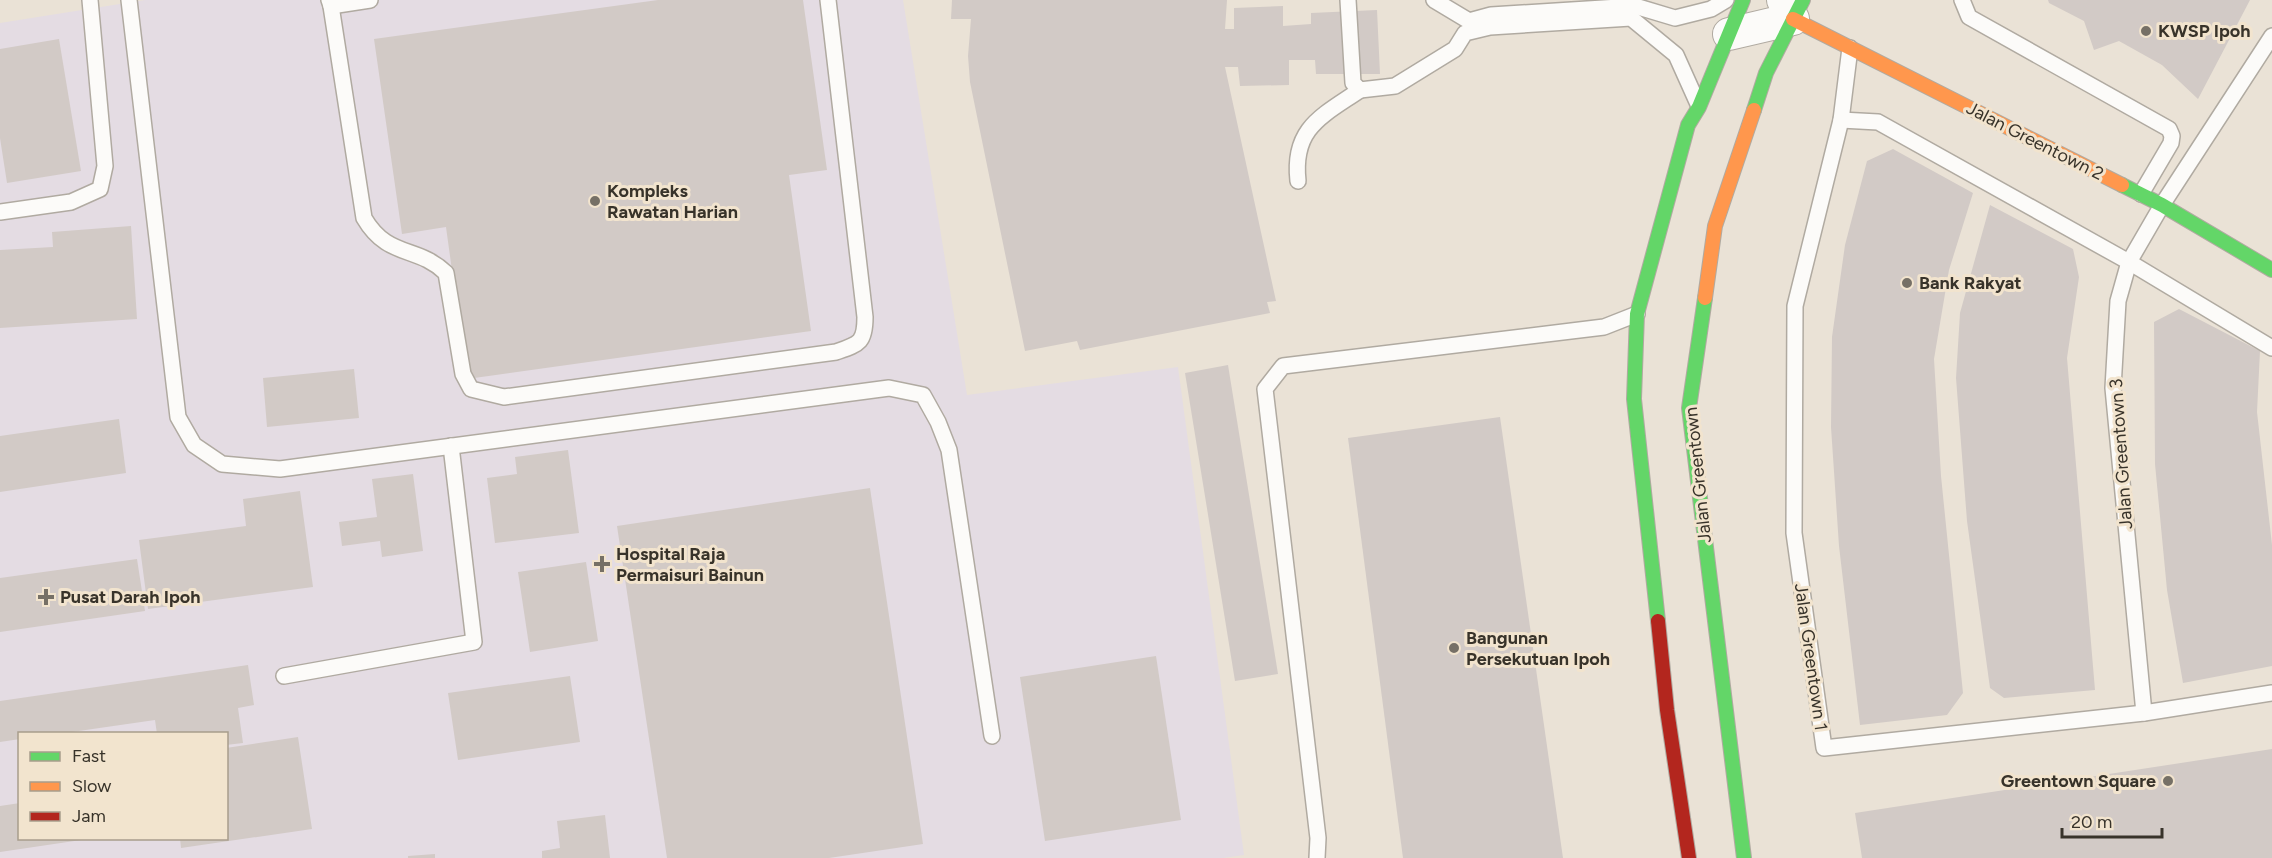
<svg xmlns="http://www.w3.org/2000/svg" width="2272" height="858" viewBox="0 0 2272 858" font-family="Figtree,sans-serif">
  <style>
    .medical { fill: #e4dce3; fill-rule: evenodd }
    .building { fill: #d2cac6 }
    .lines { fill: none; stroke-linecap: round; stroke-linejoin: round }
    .lane-casing { stroke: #b0aaa1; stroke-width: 18 }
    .street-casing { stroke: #b0aaa1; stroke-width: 34 }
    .fast-casing { stroke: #b0aaa1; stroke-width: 16 }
    .slow-casing { stroke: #b0aaa1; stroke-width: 16 }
    .jam-casing { stroke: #b0aaa1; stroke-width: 16 }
    .lane { stroke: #fcfbf9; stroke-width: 15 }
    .street { stroke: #fcfbf9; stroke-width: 32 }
    .fast { stroke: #63d668; stroke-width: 14 }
    .slow { stroke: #ff974d; stroke-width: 14 }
    .jam { stroke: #b3261e; stroke-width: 14 }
    .poi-dot { fill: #767066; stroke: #f2e4ce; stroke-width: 2 }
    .labels { text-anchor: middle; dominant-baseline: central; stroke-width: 6; stroke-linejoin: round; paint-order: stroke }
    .poi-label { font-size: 18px; font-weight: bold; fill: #38332a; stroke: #f2e4ce; text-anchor: start }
    .street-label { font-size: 18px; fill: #38332a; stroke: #f2e4ce }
  </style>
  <rect width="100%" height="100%" fill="#eae2d6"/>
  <path class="medical" d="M145,0H903L967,395L1178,367L1244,855L1223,858H0V23ZM20,734H226V838H20Z"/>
  <g class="building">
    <polygon points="658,0 803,0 827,170 789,175 811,331 467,379 446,227 402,234 374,39"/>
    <polygon points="952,0 1227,0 1225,29 1234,29 1234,8 1283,6 1283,26 1311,24 1311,13 1377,10 1380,74 1316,74 1315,60 1289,60 1289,85 1240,86 1238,67 1225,67 1276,301 1267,302 1270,313 1080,350 1077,341 1025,351 970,82 968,56 971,19 951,19"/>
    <polygon points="2048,0 2250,0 2198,99 2162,65 2119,41 2094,50 2084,21 2049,3"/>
    <polygon points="59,39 81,171 7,183 0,138 0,49"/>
    <polygon points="1893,149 1973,193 1949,270 1934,359 1941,476 1963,693 1947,715 1860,725 1839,546 1831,427 1832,337 1845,245 1867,161"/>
    <polygon points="1990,205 2073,249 2079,277 2067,358 2095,690 2004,698 1990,688 1967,521 1956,378 1960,313"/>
    <polygon points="131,226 137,319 0,328 0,250 53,247 52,232"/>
    <polygon points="2179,309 2260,351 2257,412 2272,545 2272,666 2183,683 2167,590 2155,464 2154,322"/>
    <polygon points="1228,365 1278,674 1235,681 1185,373"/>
    <polygon points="354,369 359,418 267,427 263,378"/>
    <polygon points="1500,417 1563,858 1403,858 1348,438"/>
    <polygon points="119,419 126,473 0,492 0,436"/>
    <polygon points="568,450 579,533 495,543 487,478 517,474 515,457"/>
    <polygon points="413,474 423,551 382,557 380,541 342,546 339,522 377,517 372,479"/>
    <polygon points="870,488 923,844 829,858 667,858 617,526"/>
    <polygon points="300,491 313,587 148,609 139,540 246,526 243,499"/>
    <polygon points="137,559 145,611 0,632 0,578"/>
    <polygon points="586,562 598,641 530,652 518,572"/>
    <polygon points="1156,656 1181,820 1045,841 1020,677"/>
    <polygon points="248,665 254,705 238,708 243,743 226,745 226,734 157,734 155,720 58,734 20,734 20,739 0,742 0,701"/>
    <polygon points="570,676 580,742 458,760 448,693"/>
    <polygon points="298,737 312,829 181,848 180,838 226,838 226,748"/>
    <polygon points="2272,749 2272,858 1862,858 1855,813"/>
    <polygon points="20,803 20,838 81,840 0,852 0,806"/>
    <polygon points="605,815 610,858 542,858 542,851 560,848 557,821"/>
    <polygon points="435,854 435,858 408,858 408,856"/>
  </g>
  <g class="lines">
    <defs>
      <g id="lane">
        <polyline points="129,0 178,417 194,445 222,464 280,469 889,388 923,395 938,422 949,450 992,736"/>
        <polyline points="329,0 331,6 370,0"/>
        <polyline points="1348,0 1353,83 1360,90 1395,86 1455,49 1465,33 1490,27 1631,18 1676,55 1698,104"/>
        <polyline points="1434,0 1469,21 1491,15 1635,6 1675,18 1711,9 1726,0"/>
        <polyline points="1962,0 1969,17 2169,129 2172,136 2171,143 2141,194"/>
        <path d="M331,6L364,218C388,259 417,245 446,273L463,374L471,389L504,397L836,352C859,344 865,343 865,317L828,0"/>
        <polyline points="1850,48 1841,120 1795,306 1794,533 1824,748 2144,713 2272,693"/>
        <polyline points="1841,120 1878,122 2129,262 2272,348"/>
        <path d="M1298,181C1292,128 1322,116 1360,90"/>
        <polyline points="0,212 71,202 100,189 105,166 90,0"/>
        <polyline points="284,676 474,642 451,446"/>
        <polyline points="2144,713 2113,388 2118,301 2129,262 2162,205 2272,36"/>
        <polyline points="1317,858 1318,838 1265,389 1283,366 1604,327 1637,314"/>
      </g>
      <polyline id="street" points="1729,34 1793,19 1783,0"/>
      <g id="fast">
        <polyline points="1754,110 1766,73 1803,0"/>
        <polyline points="2122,185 2162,205 2272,270"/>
        <polyline points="1705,298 1689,408 1744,858"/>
        <polyline points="1658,621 1634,399 1637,314 1688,125 1699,107 1743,0"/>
      </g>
      <g id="slow">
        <polyline points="1793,19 2122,185"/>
        <polyline points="1705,298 1715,226 1754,110"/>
      </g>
      <polyline id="jam" points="1658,621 1667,710 1689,858"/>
    </defs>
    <use href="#lane" class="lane-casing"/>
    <use href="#street" class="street-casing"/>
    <use href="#fast" class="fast-casing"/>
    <use href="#slow" class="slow-casing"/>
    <use href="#jam" class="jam-casing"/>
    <use href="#lane" class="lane"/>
    <use href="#street" class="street"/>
    <use href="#fast" class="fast"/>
    <use href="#slow" class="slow"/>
    <use href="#jam" class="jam"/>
  </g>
  <g class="poi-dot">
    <circle cx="2146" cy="31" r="6"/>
    <circle cx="595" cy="201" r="6"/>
    <circle cx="1907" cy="283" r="6"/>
    <path d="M599 555h6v6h6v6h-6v6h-6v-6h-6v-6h6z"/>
    <path d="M43 588h6v6h6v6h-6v6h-6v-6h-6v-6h6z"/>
    <circle cx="1454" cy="648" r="6"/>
    <circle cx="2168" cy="781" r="6"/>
  </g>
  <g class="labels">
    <g class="poi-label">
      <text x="2158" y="31">KWSP Ipoh</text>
      <text x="607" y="191">Kompleks<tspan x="607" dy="21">Rawatan Harian</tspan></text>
      <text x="1919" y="283">Bank Rakyat</text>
      <text x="616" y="554">Hospital Raja<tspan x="616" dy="21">Permaisuri Bainun</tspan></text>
      <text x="60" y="597">Pusat Darah Ipoh</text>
      <text x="1466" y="638">Bangunan<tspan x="1466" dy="21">Persekutuan Ipoh</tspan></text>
      <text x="2156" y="781" text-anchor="end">Greentown Square</text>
    </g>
    <g class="street-label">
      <text transform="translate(2035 141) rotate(27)">Jalan Greentown 2</text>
      <text transform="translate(2121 454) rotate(-94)">Jalan Greentown 3</text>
      <text transform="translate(1698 475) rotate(-96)">Jalan Greentown</text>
      <text transform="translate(1811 657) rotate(82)">Jalan Greentown 1</text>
    </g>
  </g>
  <rect x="18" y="732" width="210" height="108" fill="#f2e4ce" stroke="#a89d8c" stroke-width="1.5"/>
  <rect x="30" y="752" width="30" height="9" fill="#63d668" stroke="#a89d8c" stroke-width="1.5"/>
  <text x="72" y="762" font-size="18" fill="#38332a">Fast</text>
  <rect x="30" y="782" width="30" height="9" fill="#ff974d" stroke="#a89d8c" stroke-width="1.5"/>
  <text x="72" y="792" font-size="18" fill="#38332a">Slow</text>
  <rect x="30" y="812" width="30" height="9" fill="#b3261e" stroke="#a89d8c" stroke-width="1.5"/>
  <text x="72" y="822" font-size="18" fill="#38332a">Jam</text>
  <path d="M2062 828v9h100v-9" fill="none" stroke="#38332a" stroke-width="3"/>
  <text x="2071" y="828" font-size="18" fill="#38332a" stroke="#f2e4ce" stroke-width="4.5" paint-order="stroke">20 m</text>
</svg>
